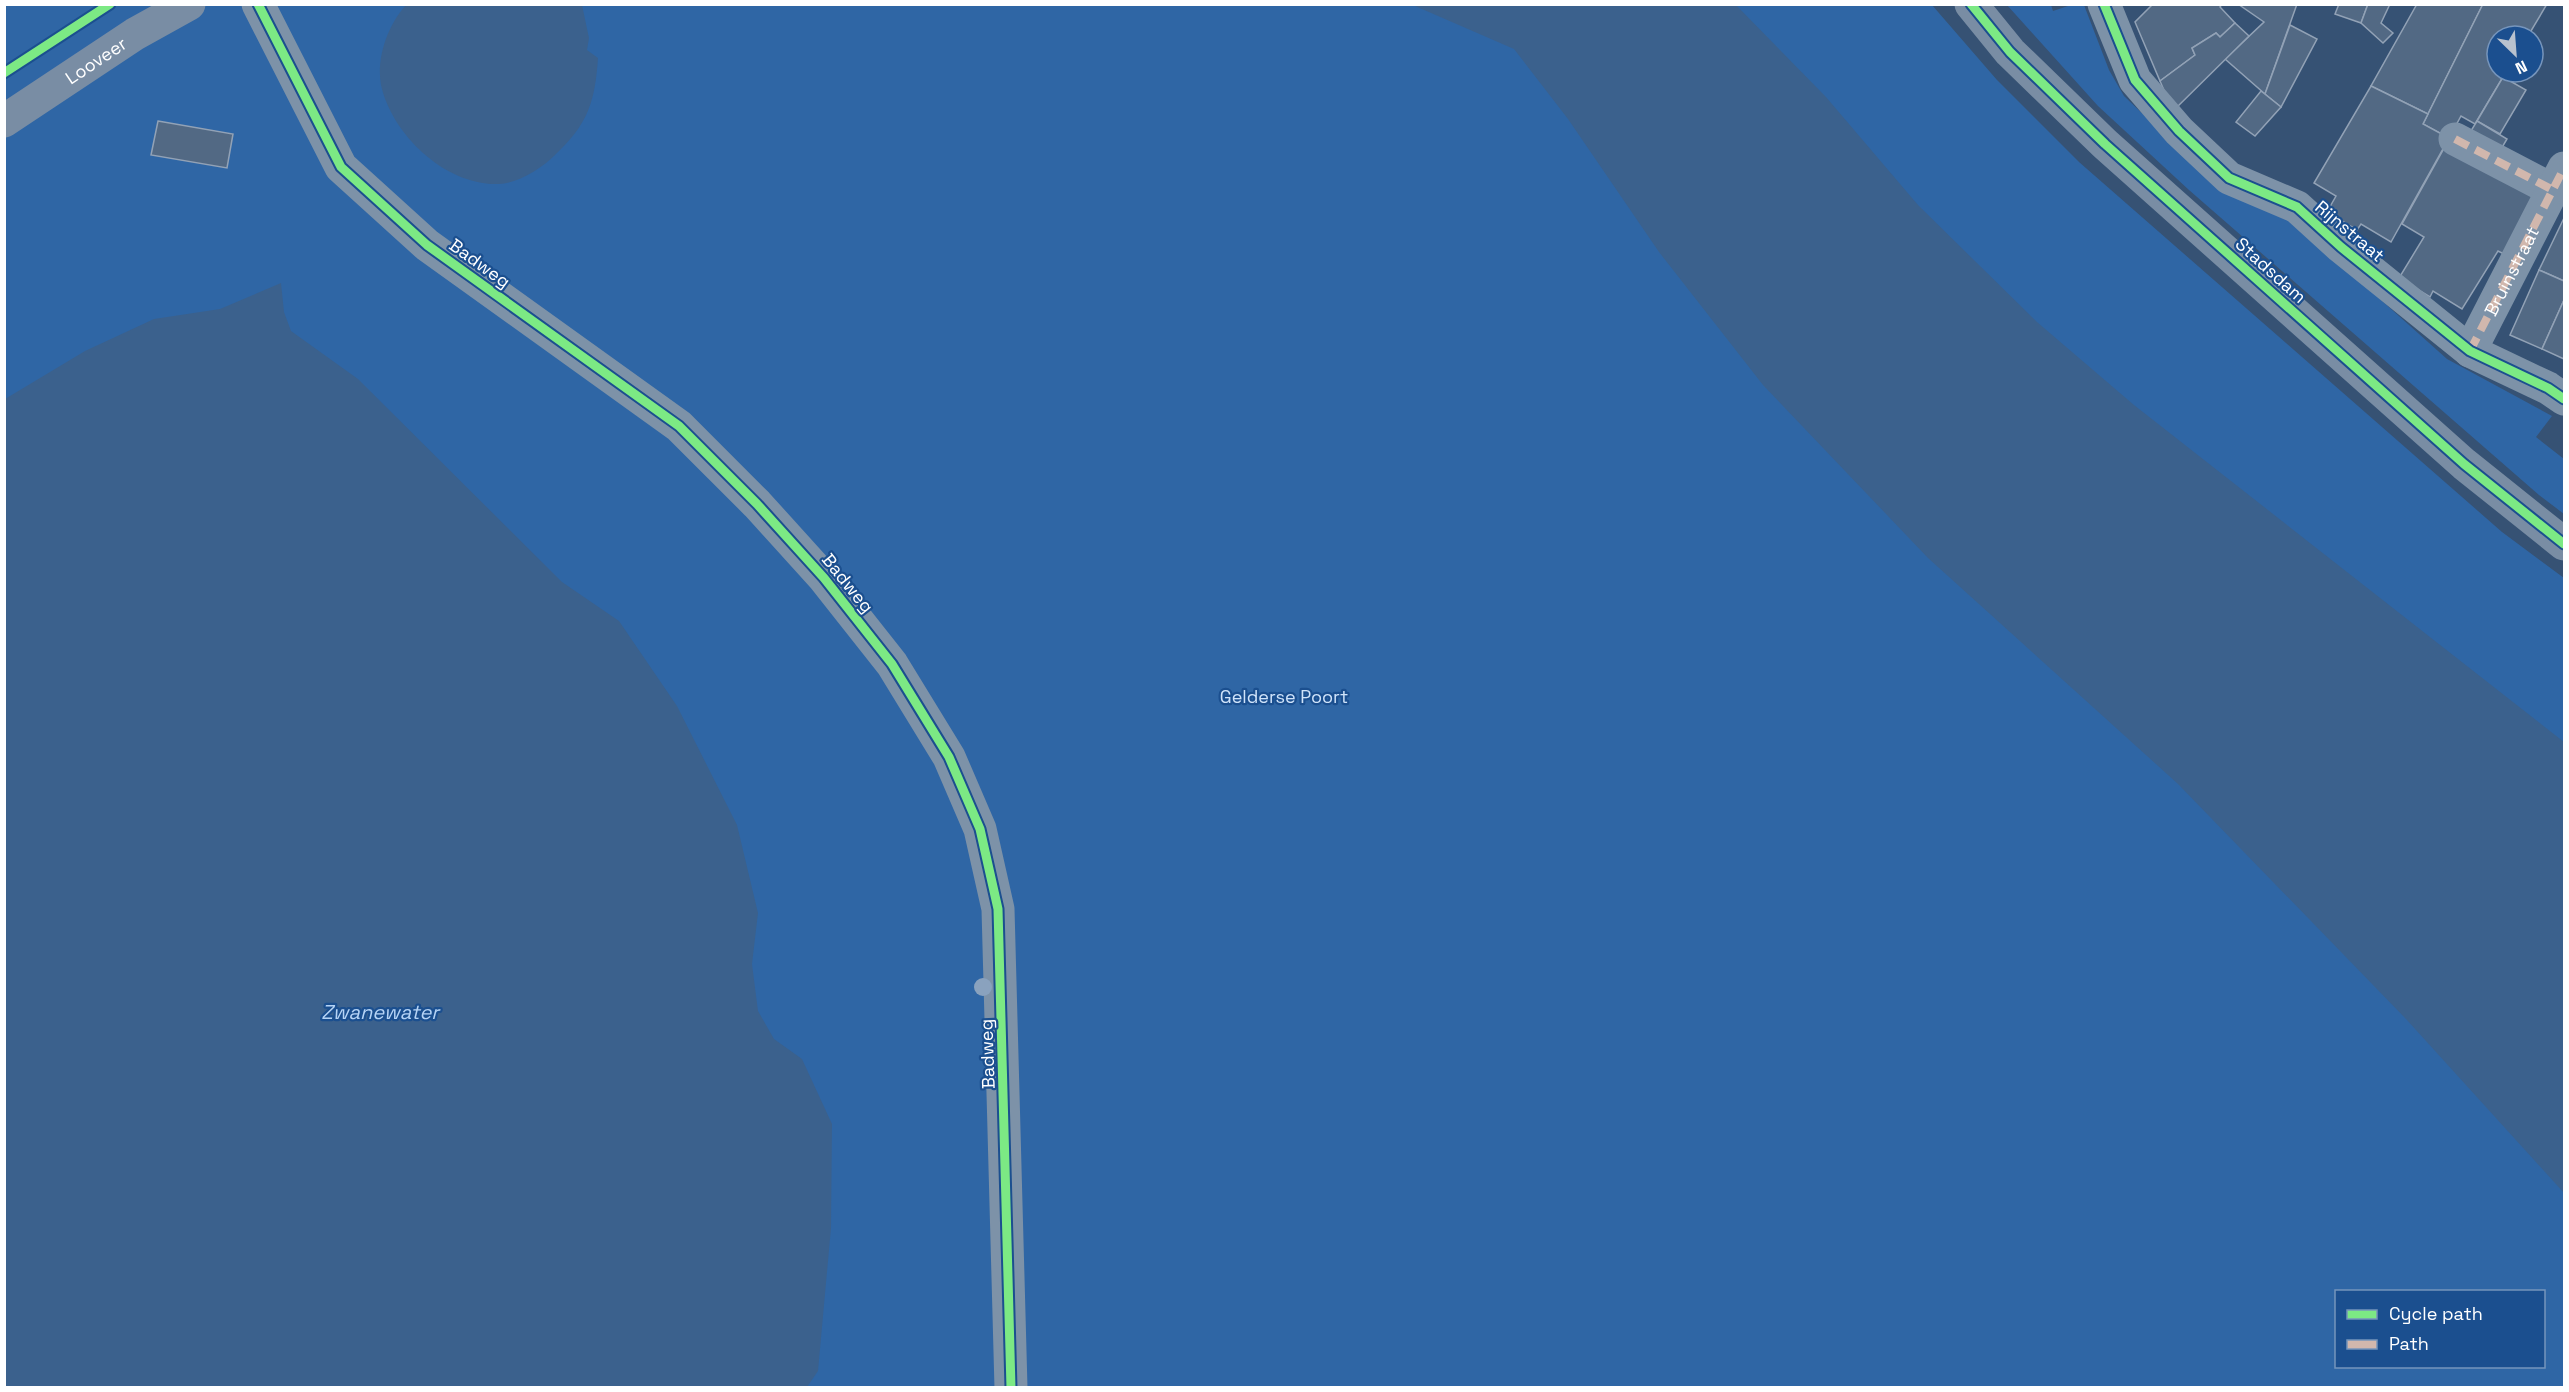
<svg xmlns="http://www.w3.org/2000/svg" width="2569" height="1392" viewBox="0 0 2569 1392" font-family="'Space Grotesk',sans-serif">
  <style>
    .green { fill: #2f66a5; fill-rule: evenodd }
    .water { fill: #3b618d }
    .building { fill: #526984; stroke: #92a2b6; stroke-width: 1.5 }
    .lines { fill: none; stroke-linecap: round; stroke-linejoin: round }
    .street { stroke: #7d92a8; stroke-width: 33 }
    .secondary { stroke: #798da4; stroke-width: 33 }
    .quiet { stroke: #d1b7ad; stroke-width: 8; stroke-dasharray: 15 8; stroke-linecap: butt }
    .cycleway-casing { stroke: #1b4f8f; stroke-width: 13 }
    .cycleway { stroke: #7ce984; stroke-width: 9 }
    .tree { fill: #8aa2be }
    .labels { text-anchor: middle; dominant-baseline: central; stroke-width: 4.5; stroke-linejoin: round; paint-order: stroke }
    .street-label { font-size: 18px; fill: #fff; stroke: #1b4f8f }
    .park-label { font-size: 18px; fill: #cfe3fa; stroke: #1b4f8f }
    .water-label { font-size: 20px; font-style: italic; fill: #b5d3f5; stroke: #1b4f8f }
  </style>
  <rect width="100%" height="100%" fill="#365274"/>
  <g class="green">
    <path d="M5,5H1932L1997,80L2079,162L2502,532L2564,578V1387L5,1388ZM2336,1292H2544V1366H2336Z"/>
    <polygon points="2007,5 2051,5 2053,11 2071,5 2084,5 2109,70 2124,96 2220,188 2277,207 2447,359 2552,416 2536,437 2564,459 2564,514 2539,495 2189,190 2098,106"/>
  </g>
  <g class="water">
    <path d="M407,4L582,5L589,38L587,50L598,58C595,102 588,124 555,155C542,168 519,183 499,184C446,186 392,135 381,85C376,58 388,24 407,4Z"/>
    <polygon points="1383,5 1736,5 1826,97 1918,205 2037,322 2134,405 2564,742 2564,1193 2406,1019 2178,784 1928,558 1763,385 1659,252 1568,119 1514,49 1415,6"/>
    <polygon points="281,283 284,312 291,331 358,379 562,582 619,621 677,706 737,825 758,913 752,964 758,1011 774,1039 802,1059 832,1124 831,1228 818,1371 807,1387 5,1387 5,399 85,351 154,319 220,309"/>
  </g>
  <g class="building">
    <polygon points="2153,4 2222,4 2220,7 2235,23 2220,37 2216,33 2192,48 2195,55 2160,81 2135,22"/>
    <polygon points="2238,4 2297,4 2265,94 2225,59 2264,22"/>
    <polygon points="2339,4 2368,4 2361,23 2335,14"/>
    <polygon points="2368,4 2390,4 2381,23 2393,33 2383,43 2361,23"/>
    <polygon points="2417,4 2483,4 2428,114 2371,86"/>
    <polygon points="2483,4 2547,4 2528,36 2497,36 2497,72 2506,72 2475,124 2461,116 2449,138 2423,124"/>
    <polygon points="2235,23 2249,36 2173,111 2160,81 2195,55 2192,48 2216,33 2220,37"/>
    <polygon points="2290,25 2317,39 2281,107 2265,94"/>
    <polygon points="2503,77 2526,90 2500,134 2477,121"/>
    <polygon points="2371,86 2428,114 2423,124 2449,138 2391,242 2361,224 2357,230 2327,212 2336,196 2314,183"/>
    <polygon points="2261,91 2281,107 2255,136 2236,122"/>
    <polygon points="158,121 233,134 227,168 151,155"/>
    <polygon points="2477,121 2507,139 2497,156 2466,139"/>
    <polygon points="2447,143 2539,193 2504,254 2498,251 2462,309 2433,291 2430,297 2399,278 2424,237 2402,224"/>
    <polygon points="2564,218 2564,281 2539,270"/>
    <polygon points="2539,270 2564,281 2564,300 2542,349 2510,335"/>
    <polygon points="2564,300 2564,359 2542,349"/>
  </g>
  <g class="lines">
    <g class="street">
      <polyline points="258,4 341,167 427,245 679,426 757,504 824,578 892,664 949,757 980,829 998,909 1011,1388"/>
      <polyline points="2104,4 2135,80 2179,131 2229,178 2297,207 2341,247 2470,351 2548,388 2564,399"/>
      <polyline points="2455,139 2553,190"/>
      <path id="s1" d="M2470,351L2564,168"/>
    </g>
    <g class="secondary">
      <polyline points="1971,4 2010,52 2105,144 2464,464 2564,544"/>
      <path id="s2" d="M4,121L135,34L189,4"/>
    </g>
    <g class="quiet">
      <polyline points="2455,139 2553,190"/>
      <polyline points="2470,351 2564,168"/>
    </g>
    <defs>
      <g id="cycleway">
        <polyline points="258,4 341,167 427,245 679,426 757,504 824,578 892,664 949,757 980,829 998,909 1011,1388"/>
        <polyline points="1971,4 2010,52 2105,144 2464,464 2564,544"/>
        <polyline points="2104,4 2135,80 2179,131 2229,178 2297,207 2341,247 2470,351 2548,388 2564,399"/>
        <polyline points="4,73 110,4"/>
      </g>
    </defs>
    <use href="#cycleway" class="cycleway-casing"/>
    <use href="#cycleway" class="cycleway"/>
  </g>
  <circle class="tree" cx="983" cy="987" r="9"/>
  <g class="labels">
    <g class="street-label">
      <text stroke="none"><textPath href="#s2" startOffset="110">Looveer</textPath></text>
      <text transform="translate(2350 231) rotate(40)">Rijnstraat</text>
      <text transform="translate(480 263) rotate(36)">Badweg</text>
      <text transform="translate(2271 270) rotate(42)">Stadsdam</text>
      <text stroke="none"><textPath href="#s1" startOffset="90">Bruinstraat</textPath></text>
      <text transform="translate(848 583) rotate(51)">Badweg</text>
      <text transform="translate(987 1054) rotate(-92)">Badweg</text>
    </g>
    <g class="park-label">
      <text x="1284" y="696">Gelderse Poort</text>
    </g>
    <g class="water-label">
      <text x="380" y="1012">Zwanewater</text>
    </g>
  </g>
  <rect width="2569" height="1392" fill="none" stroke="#ffffff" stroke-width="12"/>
  <rect x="2335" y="1290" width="210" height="78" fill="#1b4f8f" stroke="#7695bc" stroke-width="1.5"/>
  <rect x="2347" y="1310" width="30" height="9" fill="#7ce984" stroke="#7695bc" stroke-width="1.5"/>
  <text x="2389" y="1320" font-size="18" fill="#ffffff">Cycle path</text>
  <rect x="2347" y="1340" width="30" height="9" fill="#d1b7ad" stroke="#7695bc" stroke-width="1.5"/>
  <text x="2389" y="1350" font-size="18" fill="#ffffff">Path</text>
  <g transform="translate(2515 54) rotate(155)"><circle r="28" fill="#1b4f8f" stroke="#7695bc" stroke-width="1.5"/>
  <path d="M0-4.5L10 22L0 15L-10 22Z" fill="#b9c2ce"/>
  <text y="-9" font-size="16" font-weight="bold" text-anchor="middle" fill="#ffffff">N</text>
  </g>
</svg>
